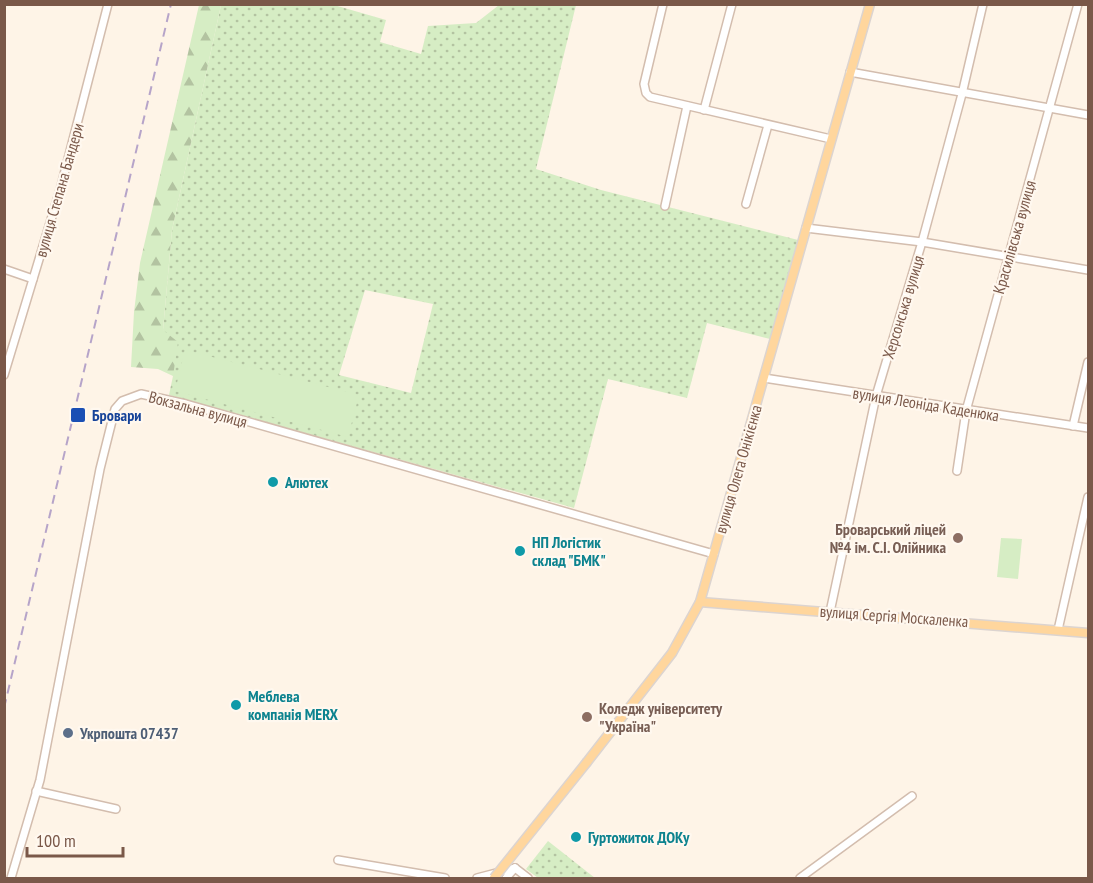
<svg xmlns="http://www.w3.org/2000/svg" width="1093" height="883" viewBox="0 0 1093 883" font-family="'PT Sans Narrow',sans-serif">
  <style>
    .grass { fill: url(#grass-dots); fill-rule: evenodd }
    .forest { fill: url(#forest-firs) }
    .pitch { fill: #d6edc4 }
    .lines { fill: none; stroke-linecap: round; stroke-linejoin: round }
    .minor-casing { stroke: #d3bdae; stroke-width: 10 }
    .major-casing { stroke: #dcd4d0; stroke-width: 11 }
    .minor { stroke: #fff; stroke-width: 7 }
    .major { stroke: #ffd69d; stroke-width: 8 }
    .rail { stroke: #b6a4c9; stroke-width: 2; stroke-dasharray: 9 6; stroke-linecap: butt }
    .major-bridge-casing { stroke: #dcd4d0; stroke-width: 11; stroke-linecap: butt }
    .major-bridge { stroke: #ffd69d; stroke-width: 8 }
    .transit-dot { fill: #1a4fb4; stroke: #fff8ef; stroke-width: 2 }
    .culture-dot { fill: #0f9aa8; stroke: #fff8ef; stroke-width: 2 }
    .education-dot { fill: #8d6e63; stroke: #fff8ef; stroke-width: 2 }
    .service-dot { fill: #5c6f8a; stroke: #fff8ef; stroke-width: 2 }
    .labels { text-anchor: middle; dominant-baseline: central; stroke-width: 4.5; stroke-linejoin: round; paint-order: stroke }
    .street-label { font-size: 16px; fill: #7a5849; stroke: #fff8ef }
    .transit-label { font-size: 16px; font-weight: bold; fill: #164399; stroke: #fff8ef; text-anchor: start }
    .culture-label { font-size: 16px; font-weight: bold; fill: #0d838f; stroke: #fff8ef; text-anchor: start }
    .education-label { font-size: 16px; font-weight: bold; fill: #785e54; stroke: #fff8ef; text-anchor: end }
    .service-label { font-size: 16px; font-weight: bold; fill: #4e5e75; stroke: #fff8ef; text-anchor: start }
  </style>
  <defs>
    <pattern id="grass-dots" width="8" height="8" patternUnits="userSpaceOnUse" patternTransform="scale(1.5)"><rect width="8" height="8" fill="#d6edc4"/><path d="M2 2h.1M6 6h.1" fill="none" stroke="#b3c3a1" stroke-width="1.8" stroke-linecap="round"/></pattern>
    <pattern id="forest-firs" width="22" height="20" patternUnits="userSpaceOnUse" patternTransform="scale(1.5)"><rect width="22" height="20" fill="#d6edc4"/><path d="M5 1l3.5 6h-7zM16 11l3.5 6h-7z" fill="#b3c3a1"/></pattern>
  </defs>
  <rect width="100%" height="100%" fill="#fef4e7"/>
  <g class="grass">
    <path d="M221,5H334L386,20L380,42L421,54L428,26L476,23L499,5H576L536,169L601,190L802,241L774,340L707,323L687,398L608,379L574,508L169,395L173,376L163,330L172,230ZM365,290L433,304L411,393L339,375Z"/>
    <polygon points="548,841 595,878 538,878 526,869"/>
  </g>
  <polygon class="forest" points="199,5 221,5 172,230 163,330 178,342 173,376 158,369 131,367 134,312 140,263"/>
  <g class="pitch">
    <polygon points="185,350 359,395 348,437 175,391"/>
    <polygon points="1001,538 1022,539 1018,579 997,577"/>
  </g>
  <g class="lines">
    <defs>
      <g id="minor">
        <polyline points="663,4 644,84 646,93 650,97 831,139"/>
        <polyline points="850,72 1088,115"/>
        <polyline points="704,110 732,4"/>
        <polyline points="746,204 768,125"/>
        <polyline points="665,206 687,106"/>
        <polyline points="806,228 922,242 1088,270"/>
        <polyline points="4,269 33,279"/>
        <polyline points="4,375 60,190 108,4"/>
        <polyline points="764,378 1088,428"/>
        <polyline points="1073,426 1088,362"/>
        <polyline points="957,471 966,411 1078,4"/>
        <polyline points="830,612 876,396 922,242 962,94 983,4"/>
        <polyline points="1058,630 1088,497"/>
        <polyline points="36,791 116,809"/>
        <polyline points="338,860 445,878"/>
        <polyline points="515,868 528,878"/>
        <polyline points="11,878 40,780 100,469 115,409 122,401 141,394 186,404 714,554"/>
        <polyline points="477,878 515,868"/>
        <polyline points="506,878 515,868"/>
        <polyline points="800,878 912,796"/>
      </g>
      <g id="major">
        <polyline points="700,602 1088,633"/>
        <polyline points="587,762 672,653 700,602 870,4"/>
      </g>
    </defs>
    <use href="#minor" class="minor-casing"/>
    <use href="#major" class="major-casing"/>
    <use href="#minor" class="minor"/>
    <use href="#major" class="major"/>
    <polyline class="rail" points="4,708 171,4"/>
    <defs>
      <polyline id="major-bridge" points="494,878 587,762"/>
    </defs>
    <use href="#major-bridge" class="major-bridge-casing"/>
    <use href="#major-bridge" class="major-bridge"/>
  </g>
  <rect class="transit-dot" x="70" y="407" width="16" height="16" rx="3"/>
  <g class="culture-dot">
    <circle cx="273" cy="482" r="6"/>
    <circle cx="520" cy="551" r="6"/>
    <circle cx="236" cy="705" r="6"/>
    <circle cx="576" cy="837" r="6"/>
  </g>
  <g class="education-dot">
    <circle cx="958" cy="538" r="6"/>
    <circle cx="587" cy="717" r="6"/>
  </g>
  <circle class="service-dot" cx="68" cy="733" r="6"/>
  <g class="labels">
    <g class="street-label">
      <text transform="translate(59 190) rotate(-74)">вулиця Степана Бандери</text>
      <text transform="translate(1014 237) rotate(-74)">Красилівська вулиця</text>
      <text transform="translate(903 307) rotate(-73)">Херсонська вулиця</text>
      <text transform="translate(926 404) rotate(9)">вулиця Леоніда Каденюка</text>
      <text transform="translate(198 409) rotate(15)">Вокзальна вулиця</text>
      <text transform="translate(738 469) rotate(-74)">вулиця Олега Онікієнка</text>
      <text transform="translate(894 616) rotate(4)">вулиця Сергія Москаленка</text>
    </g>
    <g class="transit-label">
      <text x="92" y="415">Бровари</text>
    </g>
    <g class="culture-label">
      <text x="285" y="482">Алютех</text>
      <text x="532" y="542">НП Логістик<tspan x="532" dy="18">склад "БМК"</tspan></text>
      <text x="248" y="696">Меблева<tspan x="248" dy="18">компанія MERX</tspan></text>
      <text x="588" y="837">Гуртожиток ДОКу</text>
    </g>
    <g class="education-label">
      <text x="946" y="529">Броварський ліцей<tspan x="946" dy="18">№4 ім. С.І. Олійника</tspan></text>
      <text x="599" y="708" text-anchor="start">Коледж університету<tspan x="599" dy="18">"Україна"</tspan></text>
    </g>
    <g class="service-label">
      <text x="80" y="733">Укрпошта 07437</text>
    </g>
  </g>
  <rect width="1093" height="883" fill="none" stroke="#7a5849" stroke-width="12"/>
  <path d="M27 847v9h96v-9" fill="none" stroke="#7a5849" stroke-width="3"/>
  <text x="36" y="847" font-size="18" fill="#7a5849" stroke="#fff8ef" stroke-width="4.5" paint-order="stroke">100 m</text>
</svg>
